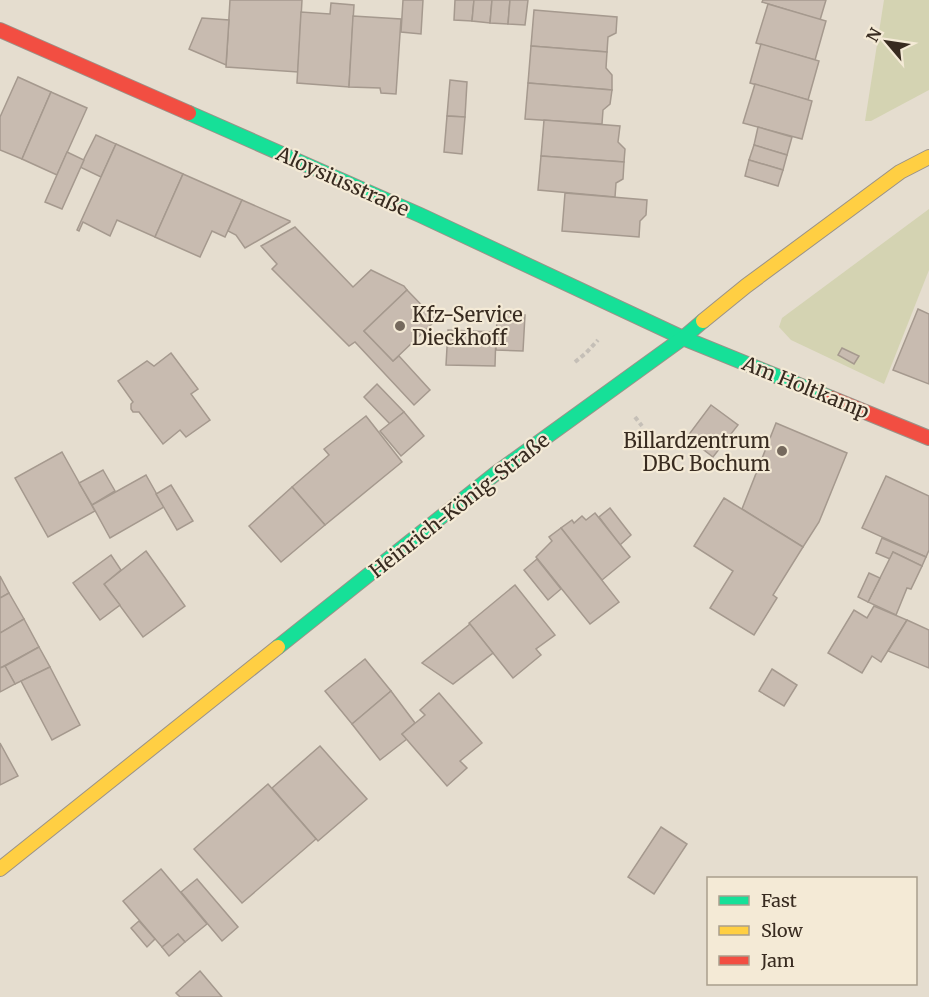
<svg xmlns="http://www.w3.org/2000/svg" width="929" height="997" viewBox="0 0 929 997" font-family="Merriweather,serif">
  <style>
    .green { fill: #d4d3b2 }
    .building { fill: #c8bbb0; stroke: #a5998e; stroke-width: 1.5 }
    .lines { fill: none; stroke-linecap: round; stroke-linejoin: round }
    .fast-casing { stroke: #9a9288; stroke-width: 16 }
    .slow-casing { stroke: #9a9288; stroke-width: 16 }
    .jam-casing { stroke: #9a9288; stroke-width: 16 }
    .path { stroke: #c5bfb7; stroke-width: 4; stroke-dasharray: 4.5 3; stroke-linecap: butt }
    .fast { stroke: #16e098; stroke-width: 14 }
    .slow { stroke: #ffcf43; stroke-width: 14 }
    .jam { stroke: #f24e42; stroke-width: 14 }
    .poi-dot { fill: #75695d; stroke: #f4ead6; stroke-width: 2 }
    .labels { text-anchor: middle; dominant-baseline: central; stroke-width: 4.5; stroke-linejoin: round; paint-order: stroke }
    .street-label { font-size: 20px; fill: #382b20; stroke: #f4ead6 }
    .poi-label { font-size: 20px; fill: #382b20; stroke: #f4ead6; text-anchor: start }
  </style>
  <rect width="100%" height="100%" fill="#e5ddcf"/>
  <g class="green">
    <polygon points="884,0 929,0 929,90 871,121 865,121"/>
    <polygon points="929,209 929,270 884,384 791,340 779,327 782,318"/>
  </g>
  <g class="building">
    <polygon points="230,0 302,0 298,72 226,67"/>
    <polygon points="403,0 423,0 421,34 401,32"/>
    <polygon points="455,0 474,0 472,21 454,20"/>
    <polygon points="474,0 492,0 490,23 472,21"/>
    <polygon points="492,0 510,0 508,24 490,23"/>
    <polygon points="510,0 528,0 525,25 508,24"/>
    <polygon points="763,0 826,0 820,20 762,2"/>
    <polygon points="331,3 354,5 349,87 297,83 301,12 330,14"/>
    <polygon points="768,4 826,21 815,60 756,43"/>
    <polygon points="534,10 617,17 616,33 608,37 607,52 531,46"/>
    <polygon points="353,16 401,19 396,94 381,93 380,88 349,87"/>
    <polygon points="202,18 229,20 226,65 189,49"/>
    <polygon points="761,44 819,61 808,100 750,83"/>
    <polygon points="531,46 607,52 606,68 612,75 612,90 528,83"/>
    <polygon points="18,77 51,92 22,159 0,150 0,117"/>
    <polygon points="450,80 467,82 465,117 447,116"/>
    <polygon points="528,83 612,90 610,104 603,110 602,124 525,119"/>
    <polygon points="755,84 812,101 802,139 743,123"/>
    <polygon points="51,92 87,108 57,175 22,159"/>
    <polygon points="447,116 465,117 462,154 444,152"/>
    <polygon points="544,120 620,126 618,142 625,149 624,162 541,156"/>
    <polygon points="758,127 792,137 787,155 754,145"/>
    <polygon points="96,135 116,144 101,177 80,167"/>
    <polygon points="116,144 183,174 155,237 117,220 110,236 83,222 79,231 77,230"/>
    <polygon points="754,145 787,155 783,170 749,160"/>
    <polygon points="67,152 84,160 62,209 45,202"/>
    <polygon points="541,156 624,162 623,179 616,183 615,197 538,190"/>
    <polygon points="749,160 783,170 778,186 745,176"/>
    <polygon points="183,174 242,200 225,237 212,231 200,257 155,237"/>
    <polygon points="565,193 647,200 646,215 640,221 639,237 562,231"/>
    <polygon points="242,200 290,221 290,222 245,248 236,235 228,231"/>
    <polygon points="295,227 353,287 371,270 404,286 407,290 364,331 393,361 399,356 430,390 414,405 355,342 349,346 272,269 277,264 261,246"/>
    <polygon points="407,290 436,320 393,361 364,331"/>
    <polygon points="918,309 929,314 929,384 893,370"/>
    <polygon points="497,314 525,315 523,351 496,350"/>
    <polygon points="448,330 496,332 495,366 446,365"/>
    <polygon points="842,348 859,356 854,364 838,355"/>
    <polygon points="171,353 198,389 191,394 210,420 186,437 180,430 163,444 139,412 133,412 131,409 131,404 133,402 118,381 147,361 154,366"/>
    <polygon points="377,384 404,412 390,424 364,397"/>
    <polygon points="711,405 738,425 713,457 687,437"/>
    <polygon points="404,412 424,436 401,456 380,431"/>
    <polygon points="366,416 402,462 325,525 292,487 329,455 324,449"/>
    <polygon points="776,423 847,453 819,522 803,547 742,509"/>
    <polygon points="62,452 95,511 48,537 15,478"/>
    <polygon points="103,470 115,491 92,505 79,483"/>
    <polygon points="146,475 164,507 110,538 92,505"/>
    <polygon points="886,476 929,496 929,550 926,557 862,528"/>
    <polygon points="171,485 193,521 177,530 156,494"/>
    <polygon points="292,487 325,525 281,562 249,526"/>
    <polygon points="724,498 803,547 773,595 777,598 754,635 710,608 733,571 694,546"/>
    <polygon points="610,508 631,535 620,545 599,517"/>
    <polygon points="595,513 630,557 602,580 561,528 572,520 574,523 582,516 586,520"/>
    <polygon points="561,528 619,602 590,624 536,557 552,541 549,537"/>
    <polygon points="882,538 926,557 922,566 893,552 890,559 876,553"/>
    <polygon points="146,551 185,606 143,637 104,584"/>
    <polygon points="893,552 922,566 911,589 907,588 896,615 868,602"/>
    <polygon points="111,555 121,570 104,584 120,605 100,620 73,583"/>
    <polygon points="537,559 561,589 548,600 524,570"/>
    <polygon points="869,573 880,578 868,602 858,597"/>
    <polygon points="0,576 9,593 0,598"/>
    <polygon points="515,585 555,635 536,649 541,655 513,678 469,623"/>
    <polygon points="9,593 24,619 0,633 0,598"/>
    <polygon points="874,606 907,620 881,662 872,656 862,673 828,653 854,610 867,618"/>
    <polygon points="24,619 39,647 0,668 0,633"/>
    <polygon points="907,620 929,630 929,668 888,651"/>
    <polygon points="470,624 493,653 453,684 422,663"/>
    <polygon points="39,647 50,667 15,684 5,666"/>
    <polygon points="365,659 391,691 352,724 325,691"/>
    <polygon points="5,666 15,684 0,692 0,668"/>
    <polygon points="50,667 80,725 52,740 21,681"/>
    <polygon points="772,669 797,685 784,706 759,691"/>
    <polygon points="391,691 415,723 402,734 407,739 380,760 352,724"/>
    <polygon points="439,693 482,743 460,761 467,768 447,786 402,734 425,715 420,710"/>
    <polygon points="0,743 18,776 0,785"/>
    <polygon points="320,746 367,799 318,841 272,788"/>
    <polygon points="268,784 316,839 242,903 194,849"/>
    <polygon points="661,827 687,844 654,894 628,877"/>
    <polygon points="161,869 207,924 185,942 178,934 162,947 123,901"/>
    <polygon points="197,879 238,927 222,941 181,892"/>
    <polygon points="139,921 155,939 147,947 131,928"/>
    <polygon points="178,934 185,942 169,956 162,947"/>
    <polygon points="200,971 222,997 180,997 176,993"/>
  </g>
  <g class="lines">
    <defs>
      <g id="fast">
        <polyline points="189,113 420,215 683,338 831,398"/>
        <polyline points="278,647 495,474 683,338 703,321"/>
      </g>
      <g id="slow">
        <polyline points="703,321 746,286 900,172 929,157"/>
        <polyline points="0,869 278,647"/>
      </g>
      <g id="jam">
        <polyline points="0,30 189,113"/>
        <polyline points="831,398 929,438"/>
      </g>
    </defs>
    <use href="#fast" class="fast-casing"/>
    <use href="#slow" class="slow-casing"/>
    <use href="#jam" class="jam-casing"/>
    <g class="path">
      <polyline points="575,362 586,353 598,340"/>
      <polyline points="635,417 642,426"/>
    </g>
    <use href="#fast" class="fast"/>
    <use href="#slow" class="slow"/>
    <use href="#jam" class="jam"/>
  </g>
  <g class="poi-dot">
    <circle cx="400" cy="326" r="6"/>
    <circle cx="782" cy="451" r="6"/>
  </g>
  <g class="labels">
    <g class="street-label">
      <text transform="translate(343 181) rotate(24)">Aloysiusstraße</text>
      <text transform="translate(806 387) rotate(22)">Am Holtkamp</text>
      <text transform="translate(459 505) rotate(-38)">Heinrich-König-Straße</text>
    </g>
    <g class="poi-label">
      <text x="412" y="314">Kfz-Service<tspan x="412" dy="23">Dieckhoff</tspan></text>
      <text x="770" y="440" text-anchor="end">Billardzentrum<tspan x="770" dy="23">DBC Bochum</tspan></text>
    </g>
  </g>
  <rect x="707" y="877" width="210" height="108" fill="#f4ead6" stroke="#a99e8d" stroke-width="1.5"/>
  <rect x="719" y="896" width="30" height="9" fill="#16e098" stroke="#a99e8d" stroke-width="1.5"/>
  <text x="761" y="907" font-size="18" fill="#382b20">Fast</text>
  <rect x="719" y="926" width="30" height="9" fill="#ffcf43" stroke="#a99e8d" stroke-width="1.5"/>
  <text x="761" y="937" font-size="18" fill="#382b20">Slow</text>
  <rect x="719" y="956" width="30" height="9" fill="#f24e42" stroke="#a99e8d" stroke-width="1.5"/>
  <text x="761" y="967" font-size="18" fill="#382b20">Jam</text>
  <g transform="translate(887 42) rotate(299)" stroke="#f4ead6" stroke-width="4.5" paint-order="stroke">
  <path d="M0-4.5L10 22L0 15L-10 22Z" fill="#382b20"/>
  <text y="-9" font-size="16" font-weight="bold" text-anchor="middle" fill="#382b20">N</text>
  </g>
</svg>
